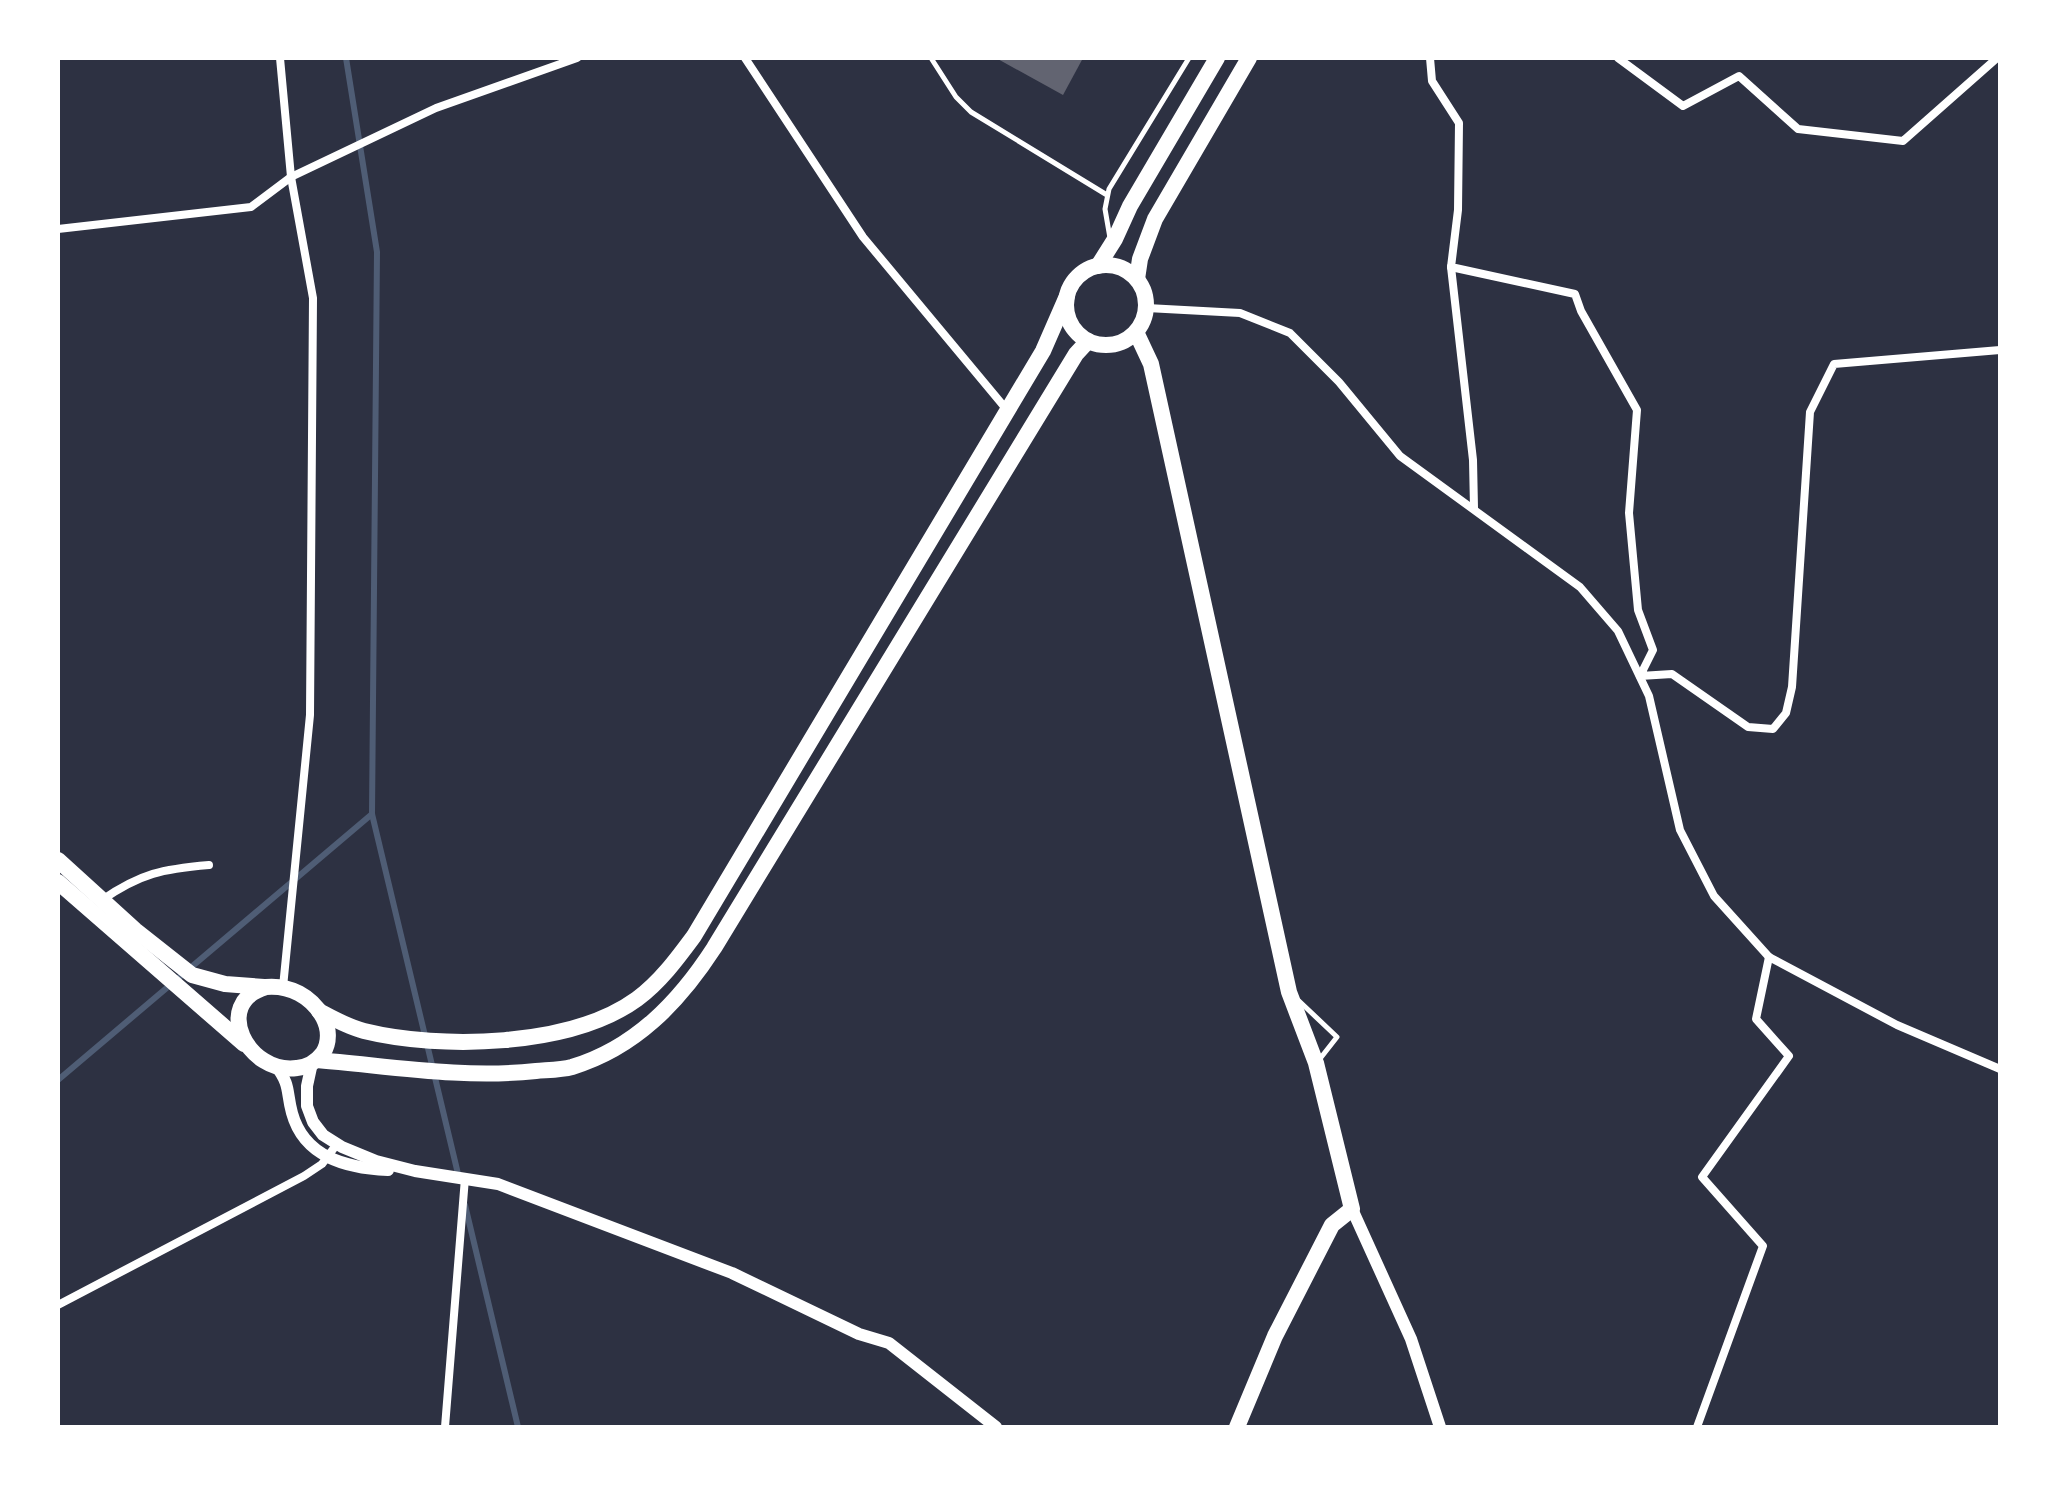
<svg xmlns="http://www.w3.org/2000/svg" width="2058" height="1485" viewBox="0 0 2058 1485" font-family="'Alegreya Sans',sans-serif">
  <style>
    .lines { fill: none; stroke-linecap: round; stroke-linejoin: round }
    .stream { stroke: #4f5d75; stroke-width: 6 }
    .building { fill: #626471 }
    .service { stroke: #fff; stroke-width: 5 }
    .minor { stroke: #fff; stroke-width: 8 }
    .tertiary { stroke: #fff; stroke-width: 12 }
    .primary { stroke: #fff; stroke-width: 16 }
  </style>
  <rect width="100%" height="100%" fill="#2d3142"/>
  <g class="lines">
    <g class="stream">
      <polyline points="346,58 377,252 372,814 459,1178"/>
      <polyline points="58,1080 372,814"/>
      <polyline points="465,1205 518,1427"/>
    </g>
  </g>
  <polygon class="building" points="996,58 1083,58 1063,95"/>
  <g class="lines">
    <g class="service">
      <polyline points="931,58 956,97 971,112 1107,195"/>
      <polyline points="1110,238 1105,209 1109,189 1189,58"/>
      <polyline points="1299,1001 1337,1037 1319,1060"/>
    </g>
    <g class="minor">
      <polyline points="280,58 291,177 313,298 310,715 283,987"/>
      <polyline points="745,58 863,237 1007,410"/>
      <polyline points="1430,58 1432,81 1459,123 1458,210 1451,267 1575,294 1581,311 1637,410 1629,513 1638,610 1653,650 1640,676 1672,674 1748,727 1773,729 1786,713 1792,687 1810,412 1834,364 2000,350"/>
      <polyline points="1618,58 1683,106 1739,76 1798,129 1903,141 1997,58"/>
      <polyline points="58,229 251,207 291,177 436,108 577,58"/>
      <polyline points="1451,267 1473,460 1474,508"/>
      <polyline points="1147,308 1240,313 1290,333 1339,382 1400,456 1580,587 1618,631 1649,696 1680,830 1714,896 1769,957 1897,1025 2000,1069"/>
      <path d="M102,900C141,873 163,869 209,865"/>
      <polyline points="58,1305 304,1176 322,1164 337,1144"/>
      <polyline points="445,1427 465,1178"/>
      <polyline points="1697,1427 1763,1246 1702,1177 1789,1056 1756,1019 1769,957"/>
    </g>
    <g class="tertiary">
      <polyline points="312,1063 307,1086 307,1106 313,1122 323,1135 342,1147 376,1161 415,1171 498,1184 732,1273 859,1334 889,1343 996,1427"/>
      <path d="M276,1066C291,1086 286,1091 292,1113C304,1157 346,1168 388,1170"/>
      <polyline points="1352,1209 1411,1339 1440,1427"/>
    </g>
    <g class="primary">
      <circle cx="1106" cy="305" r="40"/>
      <polyline points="1098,266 1115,239 1130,206 1217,58"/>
      <polyline points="1137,279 1140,259 1155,219 1249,58"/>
      <polyline points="1136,332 1151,364 1289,992 1316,1063 1352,1209 1332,1225 1275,1336 1237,1427"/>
      <polyline points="58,860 135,930 192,975 225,984 264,987"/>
      <polyline points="58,882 244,1044"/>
      <path d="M266,987C290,985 311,996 323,1017C329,1028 330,1042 323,1053C317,1061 307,1067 297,1068C248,1075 211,1003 266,987Z"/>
      <path d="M319,1011C334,1019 348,1027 364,1031C441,1050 571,1047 637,999C660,982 677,959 694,936L1043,351L1067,296"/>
      <path d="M317,1060C389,1066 463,1079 536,1071C547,1070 561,1070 572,1067C635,1048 679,1002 714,948L1076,354L1088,341"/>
    </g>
  </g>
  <rect width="2058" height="1485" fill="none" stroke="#ffffff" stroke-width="120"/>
</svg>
